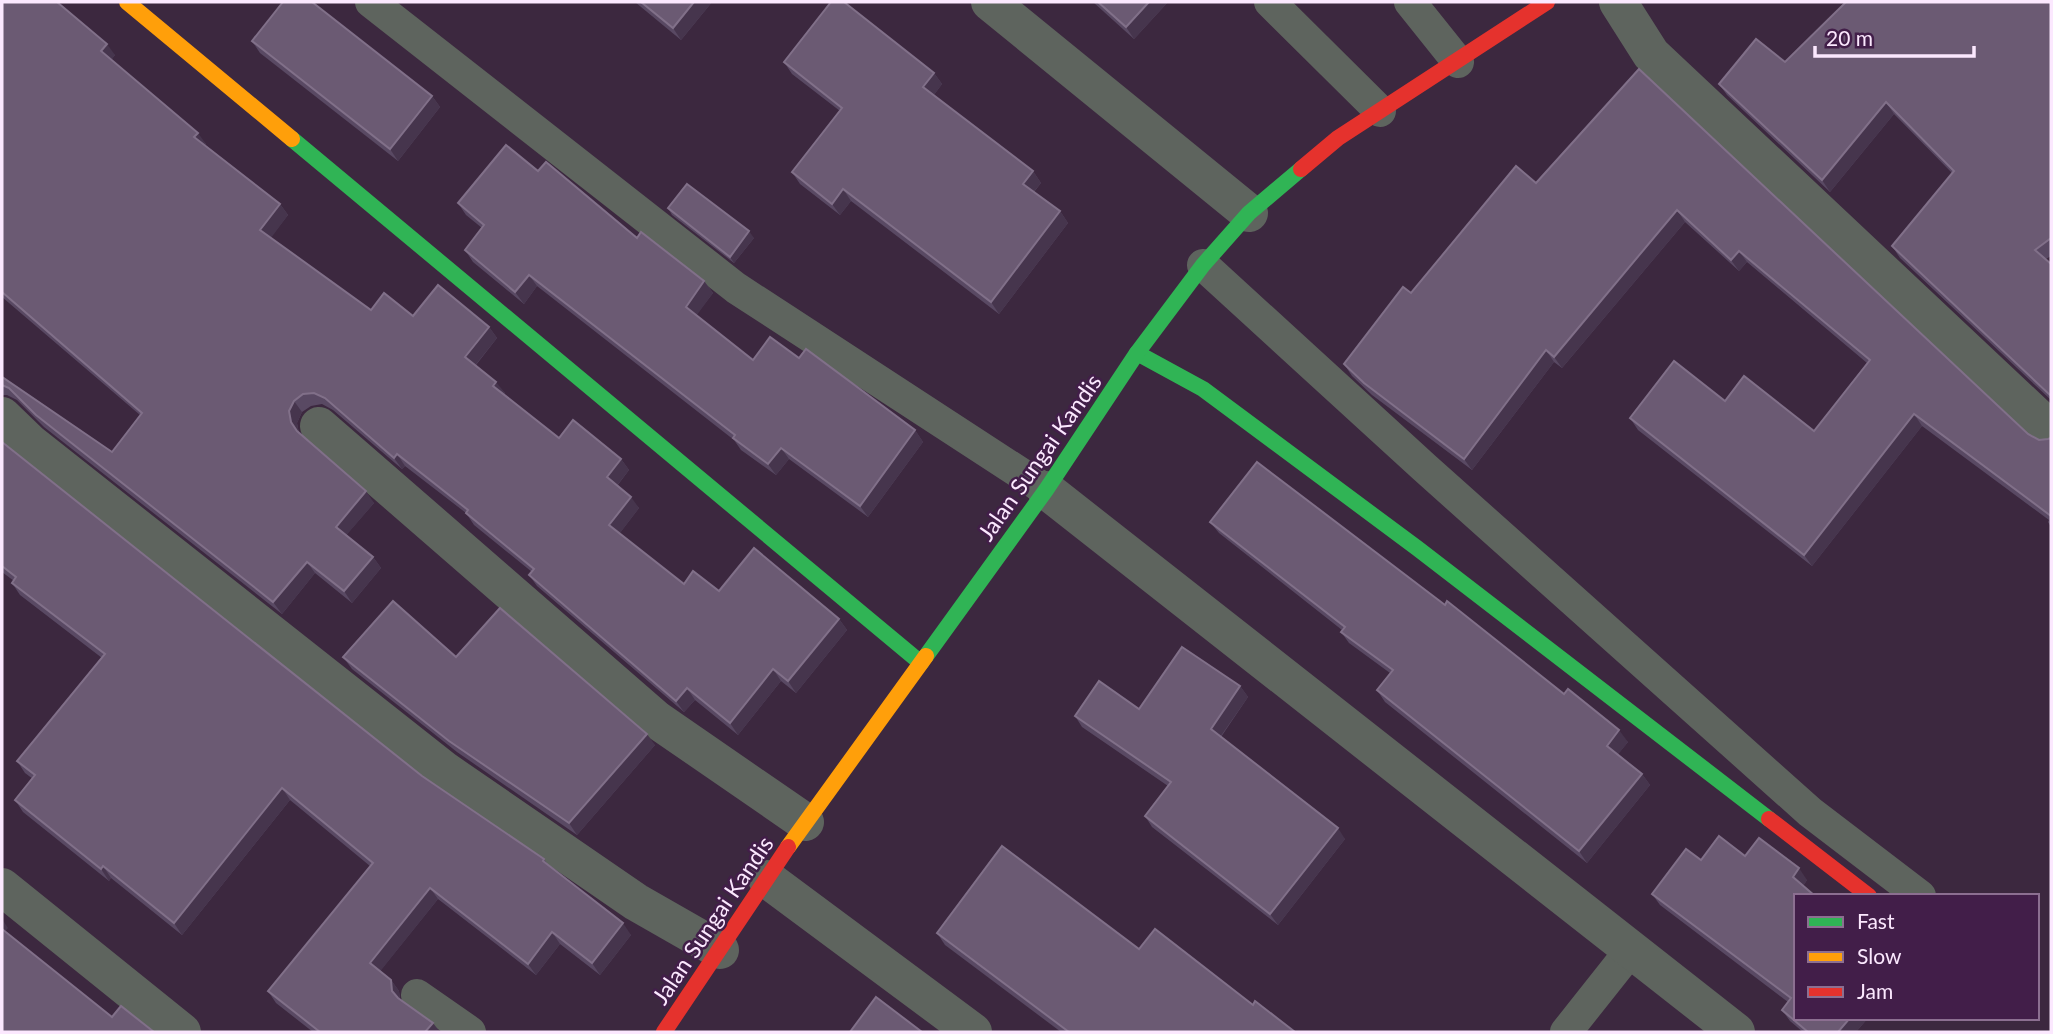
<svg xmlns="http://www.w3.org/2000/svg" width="2053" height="1034" viewBox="0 0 2053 1034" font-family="Lato,sans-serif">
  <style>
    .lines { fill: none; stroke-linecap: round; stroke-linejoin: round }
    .lane { stroke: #5e645e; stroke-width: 32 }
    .street { stroke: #5e645e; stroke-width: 38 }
    .fast { stroke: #30b455; stroke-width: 16 }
    .slow { stroke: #ff9f0a; stroke-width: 16 }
    .jam { stroke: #e5322d; stroke-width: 16 }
    .wall { fill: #594963 }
    .shaded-wall { fill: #46354d }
    .building { fill: #6b5a73; stroke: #817089; stroke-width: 2 }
    .labels { text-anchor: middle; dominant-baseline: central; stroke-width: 5; stroke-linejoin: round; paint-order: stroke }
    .street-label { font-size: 23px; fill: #fbe8fe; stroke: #421e49 }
  </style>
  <rect width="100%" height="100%" fill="#3c283f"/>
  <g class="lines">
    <g class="lane">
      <polyline points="371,2 736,288 1046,490"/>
      <polyline points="1270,2 1380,111"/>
      <polyline points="1410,2 1458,62"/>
      <polyline points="1203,265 1425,468 1810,812 1920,896"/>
      <polyline points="417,995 470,1032"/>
      <polyline points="1566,1032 1631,950"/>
    </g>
    <g class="street">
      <polyline points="990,2 1249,213"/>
      <polyline points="1618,2 1651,54 2051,430"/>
      <polyline points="2,416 30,443 444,770 636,902 720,950"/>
      <polyline points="319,426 657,720 805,822"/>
      <polyline points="1046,490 1736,1032"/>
      <polyline points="767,879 973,1032"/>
      <polyline points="2,887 182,1032"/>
    </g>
    <g class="fast">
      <polyline points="292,139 921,663"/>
      <polyline points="1137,353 1203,389 1417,548 1769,819"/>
      <polyline points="926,656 1046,490 1137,353 1203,265 1249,213 1301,169"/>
    </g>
    <g class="slow">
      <polyline points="127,2 292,139"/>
      <polyline points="788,847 926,656"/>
    </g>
    <g class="jam">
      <polyline points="1301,169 1338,138 1547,2"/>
      <polyline points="1769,819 1869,896"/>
      <polyline points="664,1032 788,847"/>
    </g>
  </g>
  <g class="wall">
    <polygon points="2,2 115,55 111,60 206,144 205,145 280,204 288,215 270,238 371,310 489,327 497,338 476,365 505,393 503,395 559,438 621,459 629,470 617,486 639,508 619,534 684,584 839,619 847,630 796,693 781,681 738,735 695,700 684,712 537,586 529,575 532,572 474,525 466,513 405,466 402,469 333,410 322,404 311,406 302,412 297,423 299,433 374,503 346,535 373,557 381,568 352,603 315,573 282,614 44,427 17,400 7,395 2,395 2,377 112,452 140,415 2,297"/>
    <polygon points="635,2 712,2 681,40"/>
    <polygon points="1093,2 1168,2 1134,39"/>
    <polygon points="2051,4 2051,256 2046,259 2051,264 2051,400 1900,258 1892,246 1952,173 1894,114 1830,192 1727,95 1719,84 1785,62"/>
    <polygon points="252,41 432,96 440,107 398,161 260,53"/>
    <polygon points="784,62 934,73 942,84 933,96 1033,171 1041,183 1034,192 1060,211 1068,223 999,314 851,201 840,215 800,184 792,172 840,111 792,74"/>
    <polygon points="1639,69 2028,434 2039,440 2048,439 2051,438 2051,527 2048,522 2049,520 1922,426 1812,566 1638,430 1630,418 1725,401 1814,431 1867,363 1747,262 1739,271 1685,222 1562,368 1554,362 1472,470 1372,395 1352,376 1344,364 1411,293 1536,183"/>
    <polygon points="538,171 704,281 713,293 696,315 753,360 799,358 915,430 923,442 868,517 789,459 776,475 741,450 734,440 537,286 524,304 473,262 465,250 482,228 466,215 458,203"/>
    <polygon points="668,208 754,238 734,263 672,215"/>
    <polygon points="2,442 422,776 544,859 548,865 631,935 600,975 560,944 536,975 438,899 380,971 391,980 399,991 400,999 440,1032 313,1032 276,1003 268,991 370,866 290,800 182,935 111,878 109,881 23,812 15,800 33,779 25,773 17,761 102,658 20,595 12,583 14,581 2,572"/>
    <polygon points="1210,522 1445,605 1628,742 1618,754 1642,774 1650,785 1587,863 1385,702 1377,690 1390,673 1349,643 1341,632 1342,630 1219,533"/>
    <polygon points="343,657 655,745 577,835 457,752 352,669"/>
    <polygon points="1240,686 1248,697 1221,737 1345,839 1278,925 1152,827 1145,816 1168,786 1082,727 1075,716 1139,709"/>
    <polygon points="1745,856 1807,880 1803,886 1796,1018 1868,1018 1856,1032 1803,1032 1790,1021 1782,1010 1788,1002 1660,905 1652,894 1701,860"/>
    <polygon points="937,933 1139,949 1253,1005 1295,1032 1061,1032 945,945"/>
  </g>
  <g class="shaded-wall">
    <polygon points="694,2 712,2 681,40 673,28"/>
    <polygon points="1149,2 1168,2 1134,39 1126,27"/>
    <polygon points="107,44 115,55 109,63 101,51"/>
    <polygon points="934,73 942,84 931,99 923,87"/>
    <polygon points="432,96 440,107 398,161 390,149"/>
    <polygon points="1886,102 1894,114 1830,192 1822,180"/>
    <polygon points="198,133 206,144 203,148 194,137"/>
    <polygon points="1033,171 1041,183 1031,195 1023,184"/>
    <polygon points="843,189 851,201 840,215 832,204"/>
    <polygon points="280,204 288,215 268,242 260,230"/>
    <polygon points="1677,210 1685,222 1562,368 1554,357"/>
    <polygon points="1060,211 1068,223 999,314 991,302"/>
    <polygon points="749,231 754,238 734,263 730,257"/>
    <polygon points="1739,251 1747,262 1739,271 1731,260"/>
    <polygon points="529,275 537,286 524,304 515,292"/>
    <polygon points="704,281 713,293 694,319 686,307"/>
    <polygon points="489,327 497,338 473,368 465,357"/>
    <polygon points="1546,350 1554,362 1472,470 1464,459"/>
    <polygon points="496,382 505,393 501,398 493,386"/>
    <polygon points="294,401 302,412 297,423 299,434 291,422 289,411"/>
    <polygon points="1914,414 1922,426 1812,566 1804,555"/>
    <polygon points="915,430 923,442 868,517 860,506"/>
    <polygon points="781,448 789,459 776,475 768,464"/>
    <polygon points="397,454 405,466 402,469 394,458"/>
    <polygon points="621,459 629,470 615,488 607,477"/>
    <polygon points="366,491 374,503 344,538 336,527"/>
    <polygon points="631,497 639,508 617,537 609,525"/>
    <polygon points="373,557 381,568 352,603 344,591"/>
    <polygon points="307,562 315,573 282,614 273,602"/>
    <polygon points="839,619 847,630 796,693 788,681"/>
    <polygon points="773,669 781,681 738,735 730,723"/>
    <polygon points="1240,686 1248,697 1218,740 1211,729"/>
    <polygon points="687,688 695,700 684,712 676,701"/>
    <polygon points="1619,730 1628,742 1616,757 1607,746"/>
    <polygon points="647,734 655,745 577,835 569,823"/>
    <polygon points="1642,774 1650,785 1587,863 1579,851"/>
    <polygon points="282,788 290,800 182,935 174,923"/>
    <polygon points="1338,828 1345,839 1278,925 1270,914"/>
    <polygon points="103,866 111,878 109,881 101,869"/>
    <polygon points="1799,868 1807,880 1801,889 1793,877"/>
    <polygon points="430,888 438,899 378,974 370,963"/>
    <polygon points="2,919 8,928 2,935"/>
    <polygon points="623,923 631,935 600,975 592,963"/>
    <polygon points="552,932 560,944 536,975 528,964"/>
    <polygon points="391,980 399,991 400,1002 392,991"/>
    <polygon points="1850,1018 1868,1018 1856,1032 1838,1032"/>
    <polygon points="433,1023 440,1032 425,1032"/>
  </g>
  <g class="building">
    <polygon points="2,2 57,2 107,44 101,51 198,133 194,137 280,204 260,230 371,310 384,293 413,316 438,285 489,327 465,357 496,382 493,386 559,438 573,420 621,459 607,477 631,497 609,525 684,584 693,571 719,591 754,548 839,619 788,681 773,669 730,723 687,688 676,701 529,575 534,569 466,513 468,510 397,454 394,458 325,398 314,393 303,394 294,401 289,411 291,422 297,431 366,491 336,527 373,557 344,591 307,562 273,602 36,415 9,388 2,385 2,377 112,452 142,413 2,292"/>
    <polygon points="283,2 312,2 432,96 390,149 252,41"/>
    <polygon points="641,2 694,2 673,28"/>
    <polygon points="831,2 844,2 934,73 923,87 1033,171 1023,184 1060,211 991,302 843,189 832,204 792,172 842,108 784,62"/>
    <polygon points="1098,2 1149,2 1126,27"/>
    <polygon points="1846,2 2050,2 2051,4 2051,238 2035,250 2051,264 2051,396 1892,246 1954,171 1886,102 1822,180 1719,84 1756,39 1785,62"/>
    <polygon points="1639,69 2028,434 2039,440 2048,439 2051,438 2051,516 1914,414 1804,555 1630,418 1674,361 1725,401 1744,376 1814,431 1870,360 1739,251 1731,260 1677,210 1554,357 1546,350 1464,459 1364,383 1344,364 1403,287 1411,293 1516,166 1536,183"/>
    <polygon points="506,145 538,171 546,162 637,238 641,232 704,281 686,307 753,360 770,337 799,358 806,349 915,430 860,506 781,448 768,464 733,438 735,435 529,275 515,292 465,250 484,225 458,203"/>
    <polygon points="687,184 749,231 730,257 668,208"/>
    <polygon points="2,442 422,776 544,859 543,861 623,923 592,963 552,932 528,964 430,888 370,963 391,980 392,991 398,998 433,1023 425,1032 320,1032 268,991 373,863 282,788 174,923 103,866 101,869 15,800 35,775 17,761 105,654 12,583 16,577 2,566"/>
    <polygon points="1257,462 1445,605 1447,601 1564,694 1568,689 1619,730 1607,746 1642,774 1579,851 1377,690 1393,670 1341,632 1345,627 1210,522"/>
    <polygon points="393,601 456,657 500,608 647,734 569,823 449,741 343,657"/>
    <polygon points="1182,647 1240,686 1211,729 1338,828 1270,914 1145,816 1171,782 1075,716 1099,681 1139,709"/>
    <polygon points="1719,836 1745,856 1759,838 1799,868 1793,877 1815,896 1796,896 1796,1018 1850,1018 1838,1032 1808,1032 1782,1010 1791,998 1652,894 1686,849 1701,860"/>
    <polygon points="1002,846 1139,949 1155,929 1253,1005 1255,1001 1295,1032 1069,1032 937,933"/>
    <polygon points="2,929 112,1017 121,1006 154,1032 2,1032"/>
    <polygon points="876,997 922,1032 850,1032"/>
  </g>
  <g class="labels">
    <g class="street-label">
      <text transform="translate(1039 457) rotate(-55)">Jalan Sungai Kandis</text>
      <text transform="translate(712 920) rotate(-56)">Jalan Sungai Kandis</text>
    </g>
  </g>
  <rect width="2053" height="1034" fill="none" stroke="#fbe8fe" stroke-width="7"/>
  <rect x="1794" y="894" width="245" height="126" fill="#421e49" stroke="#8c6f91" stroke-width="2"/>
  <rect x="1808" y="917" width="35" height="10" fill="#30b455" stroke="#8c6f91" stroke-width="2"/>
  <text x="1857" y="929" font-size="21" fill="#fbe8fe">Fast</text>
  <rect x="1808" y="952" width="35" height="10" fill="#ff9f0a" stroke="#8c6f91" stroke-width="2"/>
  <text x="1857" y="964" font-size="21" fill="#fbe8fe">Slow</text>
  <rect x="1808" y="987" width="35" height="10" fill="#e5322d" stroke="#8c6f91" stroke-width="2"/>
  <text x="1857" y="999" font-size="21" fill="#fbe8fe">Jam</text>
  <path d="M1815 46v10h159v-10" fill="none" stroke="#fbe8fe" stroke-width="3.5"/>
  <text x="1826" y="46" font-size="21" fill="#fbe8fe" stroke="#421e49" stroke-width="5" paint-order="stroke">20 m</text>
</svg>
